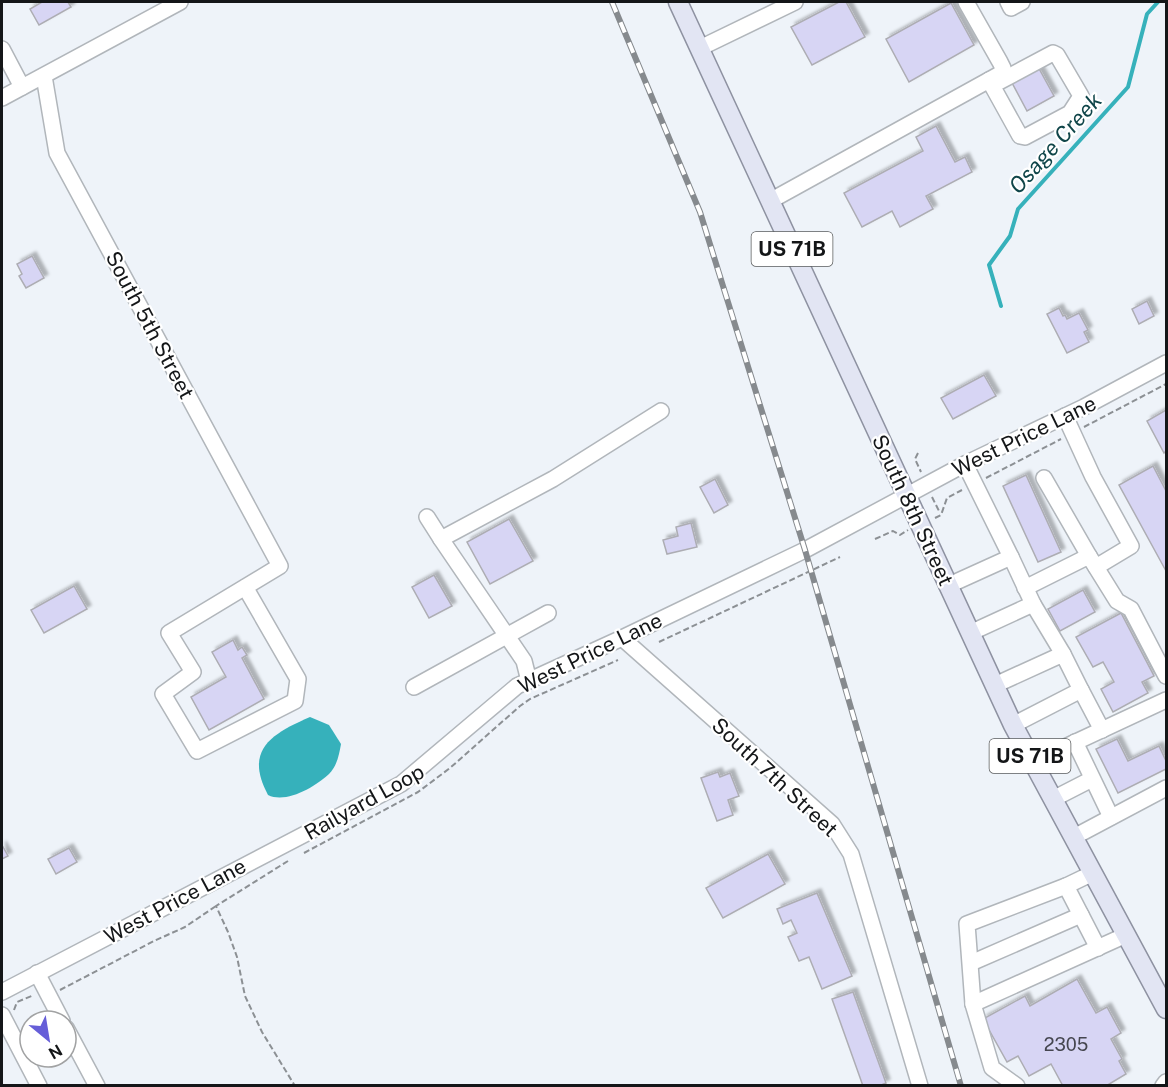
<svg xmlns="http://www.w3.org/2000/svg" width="1168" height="1087" viewBox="0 0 1168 1087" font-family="'Public Sans',sans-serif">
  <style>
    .water { fill: #36b1bb }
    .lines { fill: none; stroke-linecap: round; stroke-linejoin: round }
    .stream { stroke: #36b1bb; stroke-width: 4 }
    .building { fill: #d7d5f4; stroke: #adadb3; stroke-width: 1.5; filter: url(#shadow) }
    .minor-casing { stroke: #b1b6bb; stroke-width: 18 }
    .major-casing { stroke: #8e92a1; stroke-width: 21 }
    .path { stroke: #8c9094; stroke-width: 2; stroke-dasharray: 6 3; stroke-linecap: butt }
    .minor { stroke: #fff; stroke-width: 15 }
    .major { stroke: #e2e5f3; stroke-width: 18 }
    .rail-casing { stroke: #868a8e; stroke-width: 6 }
    .rail { stroke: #fff; stroke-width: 4; stroke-dasharray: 11; stroke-linecap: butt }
    .labels { text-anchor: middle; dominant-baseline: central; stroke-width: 4.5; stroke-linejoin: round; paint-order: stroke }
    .number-label { font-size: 18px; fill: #45464f }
    .shield { fill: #fff; stroke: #5a5c5d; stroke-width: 1.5 }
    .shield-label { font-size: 20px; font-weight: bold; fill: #141618 }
    .street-label { font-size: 21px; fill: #141618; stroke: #fff }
    .water-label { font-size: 22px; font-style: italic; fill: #0f4549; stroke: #fff }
  </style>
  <defs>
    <filter id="shadow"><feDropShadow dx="4" dy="-4" stdDeviation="1.5" flood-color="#0004"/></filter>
  </defs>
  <rect width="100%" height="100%" fill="#eef3f9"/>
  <path class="water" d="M310,717L329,725L341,744C339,755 337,766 329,774C315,787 286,804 268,795C244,750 271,734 310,717Z"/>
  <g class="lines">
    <polyline class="stream" points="1001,306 989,265 1010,236 1018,209 1128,87 1147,14 1158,2"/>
  </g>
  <g class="building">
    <polygon points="42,2 68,2 71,7 39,25 30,9"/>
    <polygon points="839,2 846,2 865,37 812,65 791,27"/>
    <polygon points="951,3 974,45 909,82 886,39"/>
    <polygon points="1037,65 1054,96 1027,111 1010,79"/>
    <polygon points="936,126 955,162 965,157 972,172 926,196 933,209 900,227 892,211 862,227 844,193 923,151 916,137"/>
    <polygon points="32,256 44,278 26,288 19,276 22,274 17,264"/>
    <polygon points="1147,301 1154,316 1139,324 1132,309"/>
    <polygon points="1059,308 1063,316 1065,315 1067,319 1079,313 1088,330 1084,332 1089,342 1067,353 1047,314"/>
    <polygon points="984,375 996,396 953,419 941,398"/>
    <polygon points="1166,410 1166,451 1164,453 1147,421"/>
    <polygon points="1153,466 1166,491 1166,571 1119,485"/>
    <polygon points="1026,475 1061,552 1038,562 1003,486"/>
    <polygon points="715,479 728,505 714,513 700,487"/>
    <polygon points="509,519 533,561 490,584 467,542"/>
    <polygon points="691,523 697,547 667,554 663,540 678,536 676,527"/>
    <polygon points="434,575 452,606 429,618 412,587"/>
    <polygon points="74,586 87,609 44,633 31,610"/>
    <polygon points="1083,590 1095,612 1060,631 1048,609"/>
    <polygon points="1121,613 1154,676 1142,682 1148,693 1113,712 1101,689 1114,682 1103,662 1093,667 1076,637"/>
    <polygon points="233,640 238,650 242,647 247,655 242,658 264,699 209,730 191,697 226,677 212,652"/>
    <polygon points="1117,739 1128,761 1159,746 1166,761 1166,769 1118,793 1096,749"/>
    <polygon points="718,772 720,777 730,773 739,796 728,800 733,815 717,821 701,778"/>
    <polygon points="2,845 8,856 2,859"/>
    <polygon points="69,848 77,862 56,874 48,859"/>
    <polygon points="768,854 785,884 723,918 706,888"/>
    <polygon points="817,893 852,976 822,989 809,957 799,961 788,937 797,933 791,920 783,924 777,909"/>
    <polygon points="1077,979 1096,1013 1107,1007 1121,1033 1111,1039 1122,1059 1119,1061 1126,1074 1106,1086 1063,1086 1051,1064 1029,1076 1018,1056 1007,1062 983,1019 1025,996 1030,1006"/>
    <polygon points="853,992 886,1083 879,1086 863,1086 832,999"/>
  </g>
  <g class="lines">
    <defs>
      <g id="minor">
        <polyline points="1008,2 1011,8 1022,2"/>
        <polyline points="700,48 795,2"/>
        <polyline points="2,49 22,87"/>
        <polyline points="44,76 57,153 280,566 169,633 193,672 163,694 197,751 295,701 298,679 245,587"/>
        <polyline points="989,80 1020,136 1025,137 1070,113 1081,96 1057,55 1053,53 995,84"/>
        <polyline points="2,98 180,2"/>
        <polyline points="770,201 1000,74 1003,68 1000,62 966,2"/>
        <polyline points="1065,416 1093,477 1131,546 1096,567"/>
        <polyline points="1044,478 1089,556"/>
        <polyline points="427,517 441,539"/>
        <polyline points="947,586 1011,557 965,464"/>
        <polyline points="1025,588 1089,556 1117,601 1131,609 1166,676"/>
        <polyline points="1033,604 1063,654"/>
        <polyline points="970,633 1033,604 1011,557"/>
        <polyline points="622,638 832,824 851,854 920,1086"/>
        <polyline points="529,681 524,661 441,539 553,479 661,411"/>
        <polyline points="995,685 1063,654 1081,690"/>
        <polyline points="414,687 548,613"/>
        <polyline points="1013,725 1081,690 1102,730"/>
        <polyline points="1075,742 1111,817"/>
        <polyline points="1033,762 1166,700"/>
        <polyline points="1053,799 1092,779"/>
        <polyline points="1074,837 1166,788"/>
        <polyline points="1066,886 1098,948"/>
        <polyline points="971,963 1081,915"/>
        <polyline points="37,973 62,1021"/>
        <polyline points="2,992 401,784 517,686 622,638 805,550 965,464 1084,407 1166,363"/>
        <polyline points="973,1004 1126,935"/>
        <polyline points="2,1015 39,1086"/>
        <polyline points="66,1028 97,1086"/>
        <polyline points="1017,1086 992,1068 973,1004 967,924 1066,886 1093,873"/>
        <polyline points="1163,1086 1166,1082"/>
      </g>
      <polyline id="major" points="678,2 1013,725 1166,1009"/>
    </defs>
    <use href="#minor" class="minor-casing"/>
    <use href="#major" class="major-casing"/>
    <g class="path">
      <polyline points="1084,427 1166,384"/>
      <polyline points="918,453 915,459 921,472"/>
      <polyline points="986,478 1061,439"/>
      <polyline points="932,497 940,513"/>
      <polyline points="935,518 941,515 947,498 962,490"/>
      <polyline points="875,539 893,531 900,535 908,530"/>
      <polyline points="659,642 840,557"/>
      <polyline points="304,853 418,792 450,768 520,706 530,699 618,660"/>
      <polyline points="288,861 216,906 228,932 237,957 245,996 262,1032 295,1086"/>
      <polyline points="60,990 154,941 185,927 216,906"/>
      <polyline points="14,1010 17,1002 34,995"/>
    </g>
    <use href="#minor" class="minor"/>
    <use href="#major" class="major"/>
    <defs>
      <polyline id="rail" points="612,2 700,212 805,550 961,1086"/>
    </defs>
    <use href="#rail" class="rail-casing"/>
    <use href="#rail" class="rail"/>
  </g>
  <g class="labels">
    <g class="number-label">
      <text x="1066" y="1044">2305</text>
    </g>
    <g class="shield">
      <rect x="751.5" y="232" width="81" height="34" rx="4.5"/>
      <rect x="989.5" y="739" width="81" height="34" rx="4.5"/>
    </g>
    <g class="shield-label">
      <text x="792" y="249">US 71B</text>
      <text x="1030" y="756">US 71B</text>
    </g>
    <g class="street-label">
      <text transform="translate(150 325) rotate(62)">South 5th Street</text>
      <text transform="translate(1024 436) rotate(-26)">West Price Lane</text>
      <text transform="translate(913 510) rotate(65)">South 8th Street</text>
      <text transform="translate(590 653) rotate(-26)">West Price Lane</text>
      <text transform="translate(775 777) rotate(43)">South 7th Street</text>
      <text transform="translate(364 802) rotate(-29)">Railyard Loop</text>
      <text transform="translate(175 901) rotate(-28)">West Price Lane</text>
    </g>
    <g class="water-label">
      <text transform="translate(1055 143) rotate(-48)">Osage Creek</text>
    </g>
  </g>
  <rect width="1168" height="1087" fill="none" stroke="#141618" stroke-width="6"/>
  <g transform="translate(48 1039) rotate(150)"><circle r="28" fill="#ffffff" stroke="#a1a2a3" stroke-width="1.5"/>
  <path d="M0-4.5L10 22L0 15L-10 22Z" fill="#665ed8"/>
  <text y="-9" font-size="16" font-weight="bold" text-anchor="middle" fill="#141618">N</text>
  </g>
</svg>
